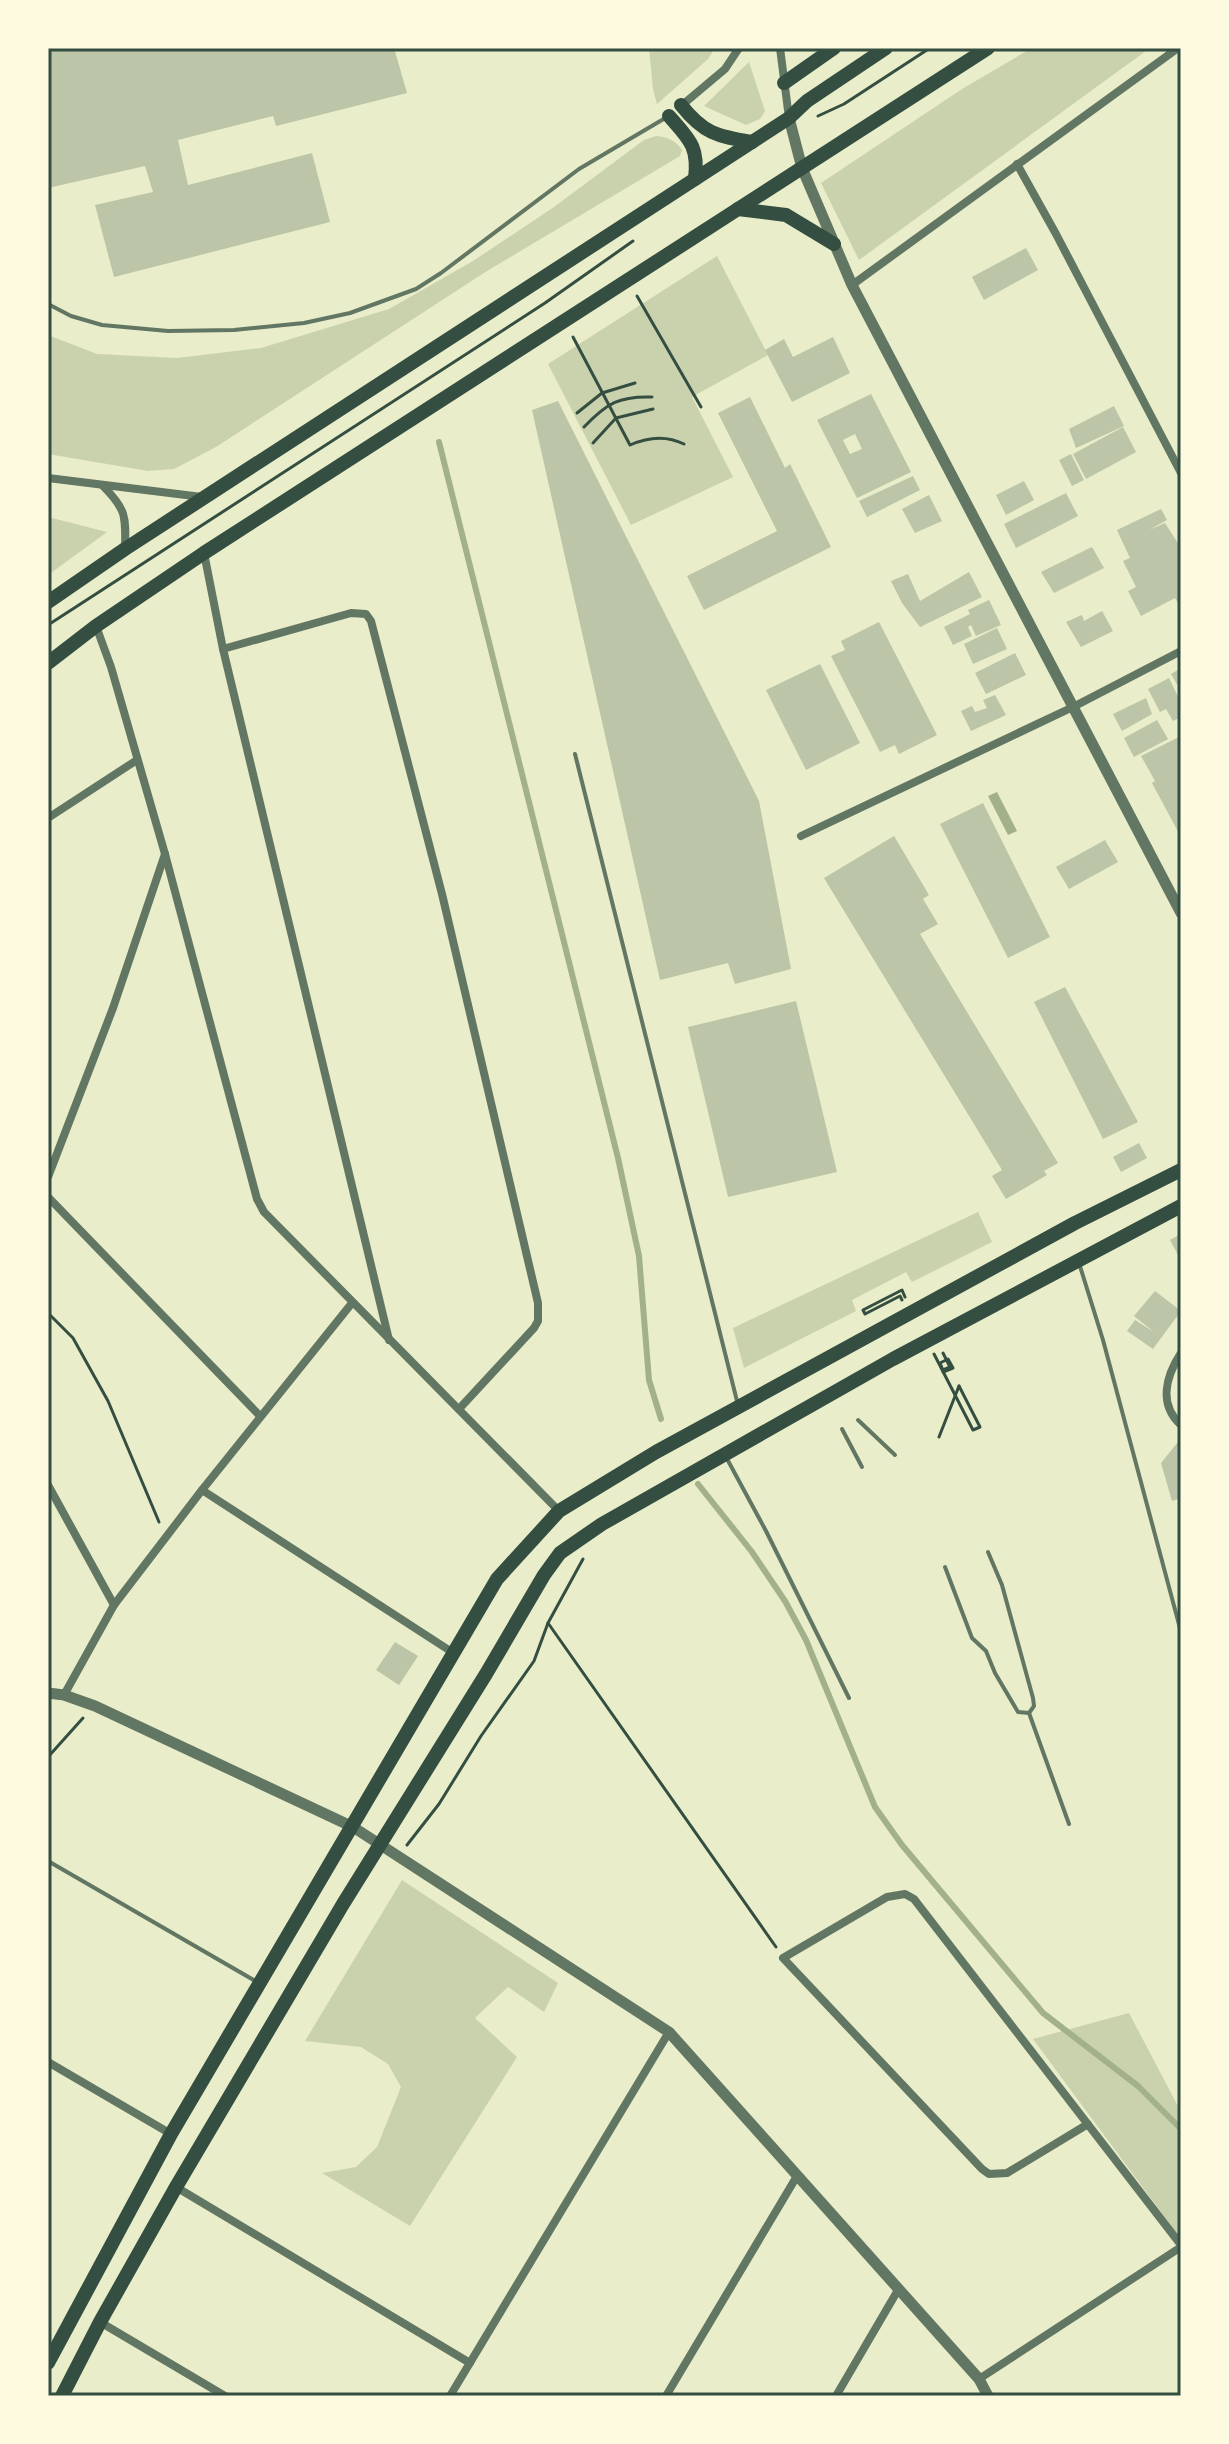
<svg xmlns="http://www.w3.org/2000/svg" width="1229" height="2444" viewBox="0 0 1229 2444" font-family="'Crimson Pro',serif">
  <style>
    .green { fill: #cad2ad }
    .water { fill: #a3b18a }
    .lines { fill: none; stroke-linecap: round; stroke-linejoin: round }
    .stream { stroke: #a3b18a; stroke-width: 6 }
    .building { fill: #bcc5a7; fill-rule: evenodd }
    .path { stroke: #344e41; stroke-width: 3 }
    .service { stroke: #617663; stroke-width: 4 }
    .minor { stroke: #617663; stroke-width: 8 }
    .tertiary { stroke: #617663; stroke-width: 11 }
    .primary { stroke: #344e41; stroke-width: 14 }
    .trunk { stroke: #344e41; stroke-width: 14 }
    .neatline { fill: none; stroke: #344e41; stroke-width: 3 }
  </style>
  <rect width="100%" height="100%" fill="#e9edc9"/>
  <g class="green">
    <polygon points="649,48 715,48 708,59 657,104 653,89"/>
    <polygon points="1032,48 1150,48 859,260 821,183 962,89"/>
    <polygon points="749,62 765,111 760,119 746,125 704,106"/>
    <path d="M656,136C668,137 675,140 682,150L680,156L487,271L216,447L174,469L148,471L48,454V335L97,354L177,358L261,348L389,309L473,261L554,207L644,140Z"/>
    <polygon points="717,256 768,355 692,397 733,477 631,525 548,364"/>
    <polygon points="48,517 107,532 48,575"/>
    <polygon points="978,1212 992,1242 912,1282 906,1272 852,1300 856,1311 744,1368 733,1328"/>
    <polygon points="402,1880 558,1983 544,2012 508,1987 475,2018 517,2057 410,2226 322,2173 356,2167 377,2147 401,2087 388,2064 361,2047 305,2041"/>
    <polygon points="1129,2013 1181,2112 1181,2239 1033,2039"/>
  </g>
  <polygon class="water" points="997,792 1017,831 1008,835 988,796"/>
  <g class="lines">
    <g class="stream">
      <polyline points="439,442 618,1158 639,1256 649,1380 661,1419"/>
      <polyline points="698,1484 752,1552 785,1601 806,1640 875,1807 902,1845 1043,2013 1138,2086 1181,2129"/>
    </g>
  </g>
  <g class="building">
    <polygon points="48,48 394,48 407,93 276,126 273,116 178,140 188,185 312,153 330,222 114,277 95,205 153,192 145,166 48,188"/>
    <polygon points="1026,248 1038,270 984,300 972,277"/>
    <polygon points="833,337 850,373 792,402 765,350 784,339 793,357"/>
    <path d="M871,394L911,472L857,498L817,420ZM855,434L862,449L850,454L843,440Z"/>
    <polygon points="750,397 785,468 790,464 831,547 704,610 687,576 777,531 718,413"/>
    <polygon points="558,401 759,801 791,969 735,984 728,963 660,980 532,410"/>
    <polygon points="1114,406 1124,426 1076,448 1069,429"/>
    <polygon points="1123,427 1136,452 1086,479 1073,454"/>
    <polygon points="1071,454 1084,480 1072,486 1059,460"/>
    <polygon points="913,476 920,490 867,517 859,501"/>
    <polygon points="1024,481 1034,500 1006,515 996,495"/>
    <polygon points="1066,493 1078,516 1016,548 1004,524"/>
    <polygon points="929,495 942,521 915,533 902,509"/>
    <polygon points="1161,509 1167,520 1149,530 1165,523 1181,548 1181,609 1175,598 1141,616 1128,591 1136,587 1123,561 1130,558 1117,530"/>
    <polygon points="1092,547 1104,568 1054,593 1041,572"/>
    <polygon points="969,572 982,597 920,627 902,603 891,581 908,574 920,601"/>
    <polygon points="989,600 1001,625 976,636 971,625 968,627 972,636 953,645 944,627 970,614 968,610"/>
    <polygon points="1102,611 1113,631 1081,647 1066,622 1082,615 1084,621"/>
    <polygon points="879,622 937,735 899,754 895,745 880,752 831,656 845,650 841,641"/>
    <polygon points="997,628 1007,649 973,664 964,644"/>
    <polygon points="1015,653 1026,675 986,694 975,673"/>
    <polygon points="820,664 860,743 806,770 766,690"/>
    <polygon points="1181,668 1181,691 1171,674"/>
    <polygon points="1169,678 1181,703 1181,717 1173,721 1166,709 1160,712 1148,689"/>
    <polygon points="995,695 1006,715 971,731 961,711 972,706 975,712 987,708 983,700"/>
    <polygon points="1146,698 1152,714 1122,731 1113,714"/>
    <polygon points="1157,720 1168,739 1134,757 1124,738"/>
    <polygon points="1181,736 1181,837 1152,783 1155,781 1141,756"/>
    <polygon points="983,803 1050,937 1008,958 940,824"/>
    <polygon points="894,836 929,895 923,899 938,924 920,934 1058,1163 1044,1171 1047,1175 1006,1199 992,1176 1002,1170 824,878"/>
    <polygon points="1105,840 1118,862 1069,889 1056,867"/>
    <polygon points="1065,987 1138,1122 1103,1139 1034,1002"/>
    <polygon points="796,1001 837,1172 728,1197 688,1027"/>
    <polygon points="1139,1143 1147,1158 1121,1172 1113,1157"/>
    <polygon points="1181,1234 1181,1253 1178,1255 1170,1240"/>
    <polygon points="1155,1291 1181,1311 1153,1349 1127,1331 1135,1320 1154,1332 1134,1316"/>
    <polygon points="1178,1442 1181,1445 1181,1498 1172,1501 1161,1463"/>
    <polygon points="395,1642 418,1656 399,1685 376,1670"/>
  </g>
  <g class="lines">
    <g class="path">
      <polyline points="818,116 844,104 930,48"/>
      <polyline points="637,296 701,407"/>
      <path d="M573,337L630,445C648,437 666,435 684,444"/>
      <polyline points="577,413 602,393 635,383"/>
      <path d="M584,427C607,403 619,396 652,397"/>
      <polyline points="593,443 616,418 653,409"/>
      <polyline points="48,625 545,303 633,241"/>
      <polyline points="902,1300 900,1296 865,1314 863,1310 902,1290 905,1297"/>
      <polyline points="48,1313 73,1338 108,1401 159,1522"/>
      <polyline points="943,1353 950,1367 943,1370 940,1363 948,1359 953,1368 943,1372"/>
      <polyline points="934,1354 973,1430 980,1427 959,1386"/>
      <polyline points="939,1437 959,1386"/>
      <polyline points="583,1559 548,1623 776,1947"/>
      <polyline points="48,1757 83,1718"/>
      <polyline points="407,1845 439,1804 481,1736 534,1661 548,1623"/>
    </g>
    <g class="service">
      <polyline points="48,304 71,316 102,325 168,331 234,330 304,323 350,313 416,289 441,273 579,169 667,117"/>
      <polyline points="575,754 738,1405"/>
      <polyline points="1079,1263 1103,1340 1181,1632"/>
      <polyline points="858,1420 895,1455"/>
      <polyline points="842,1429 862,1467"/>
      <polyline points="726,1457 766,1531 849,1698"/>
      <polyline points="945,1567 972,1638 986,1651 995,1673 1018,1712 1029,1713 1034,1706 1033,1698 1002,1585 988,1552"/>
      <polyline points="1029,1713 1069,1824"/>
      <polyline points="48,1861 257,1982"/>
    </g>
    <g class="minor">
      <polyline points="780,48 789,118"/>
      <polyline points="681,106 725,69 739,48"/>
      <polyline points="1017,164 1056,234 1181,473"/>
      <polyline points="852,285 1178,48"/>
      <polyline points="48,478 202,497"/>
      <path d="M103,486C126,509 126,516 125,548"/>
      <polyline points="204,553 223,649 389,1340"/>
      <polyline points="96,626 111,667 165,854 257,1199 264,1212 559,1511"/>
      <polyline points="223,649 351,613 366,614 371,621 442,894 538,1303 538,1321 534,1328 459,1409"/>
      <polyline points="48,818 137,760"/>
      <polyline points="801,836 1073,707 1181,651"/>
      <polyline points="48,1177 113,1008 165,854"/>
      <polyline points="48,1197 260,1416"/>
      <path d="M1181,1353C1166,1376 1158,1404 1181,1425"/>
      <polyline points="48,1485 114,1605"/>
      <polyline points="202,1490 455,1654"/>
      <polyline points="64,1695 114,1605 202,1490 352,1303"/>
      <polyline points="48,2062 171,2134"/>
      <polyline points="1088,2124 1007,2173 989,2174 982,2169 783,1958 887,1897 905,1894 914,1899 1181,2245"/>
      <polyline points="176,2187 470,2363"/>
      <polyline points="100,2322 225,2396"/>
      <polyline points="979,2379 1181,2247"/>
      <polyline points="450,2396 669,2032"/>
      <polyline points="666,2396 797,2176"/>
      <polyline points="836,2396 898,2290"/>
    </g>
    <g class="tertiary">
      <polyline points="789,118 802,168 852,285 1181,913"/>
      <polyline points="48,1693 64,1695 95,1706 353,1827 669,2032 979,2379 988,2396"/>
    </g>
    <g class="primary">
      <polyline points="784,83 834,48"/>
      <path d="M681,105C704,134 717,136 752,142"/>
      <path d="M669,116C689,139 699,146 695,179"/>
      <polyline points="738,209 786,215 834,244"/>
      <polyline points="48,602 125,549 789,118 807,101 886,48"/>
      <polyline points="48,663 96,626 204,553 988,48"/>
    </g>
    <g class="trunk">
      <polyline points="48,2363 171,2134 497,1579 559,1511 656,1452 1075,1223 1181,1170"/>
      <polyline points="62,2396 100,2322 176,2187 343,1904 486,1674 544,1575 560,1553 602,1524 893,1359 1181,1206"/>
    </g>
  </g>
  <rect width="1229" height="2444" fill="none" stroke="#fefae0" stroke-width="100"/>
  <rect x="50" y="50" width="1129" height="2344" class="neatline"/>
</svg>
